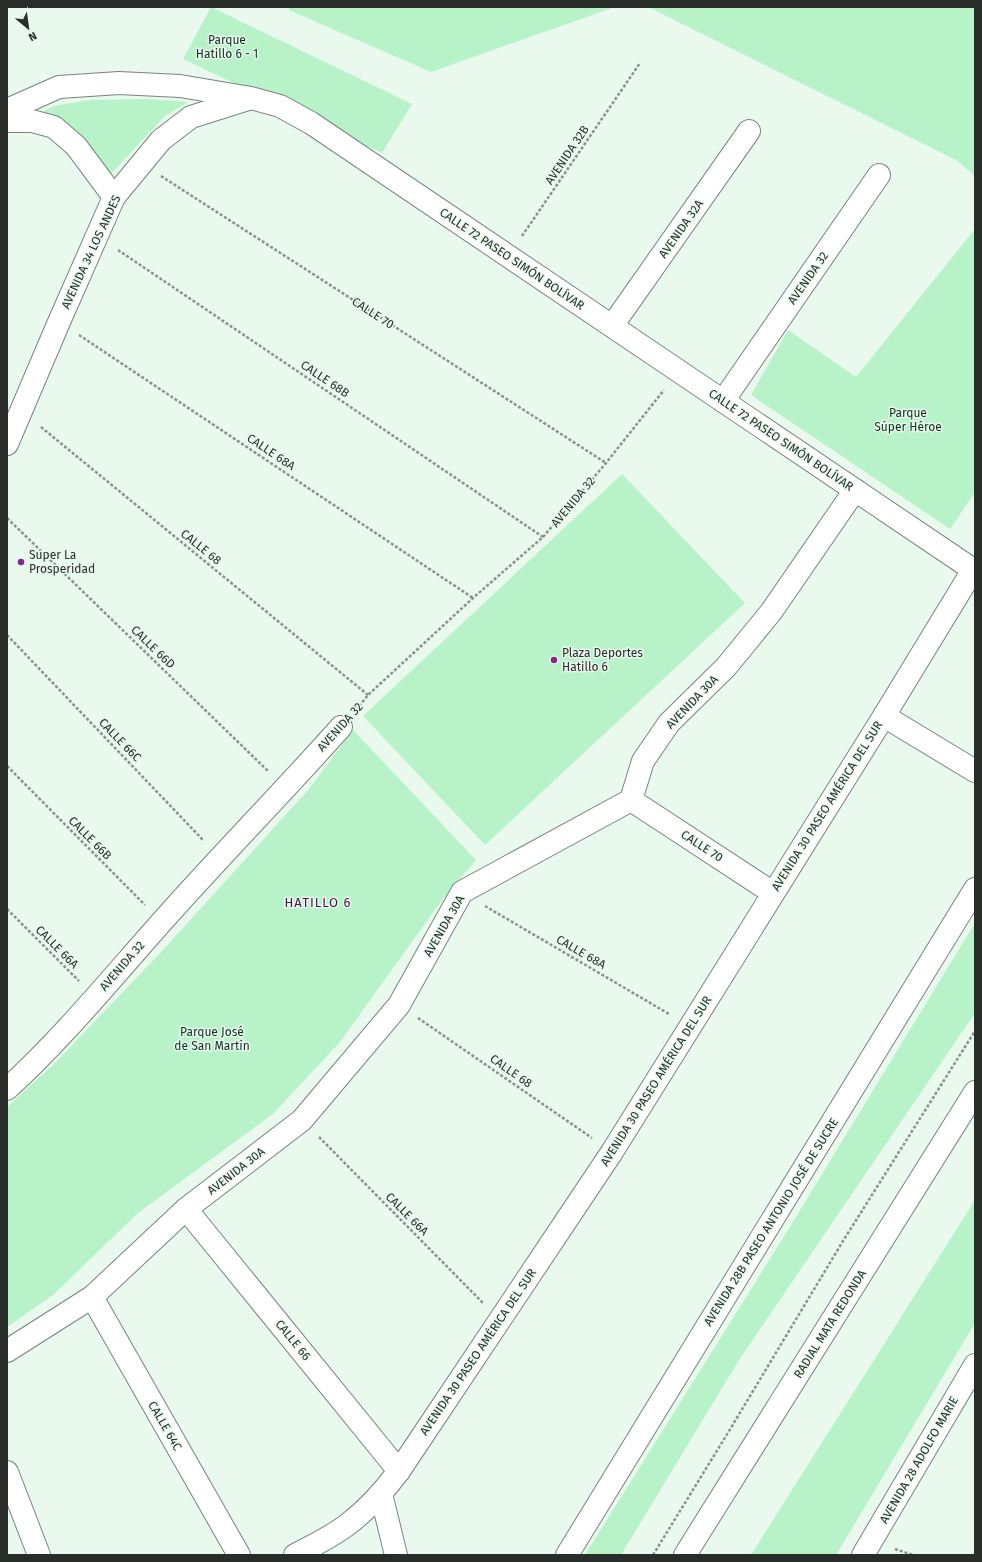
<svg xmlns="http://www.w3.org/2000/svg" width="982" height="1562" viewBox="0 0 982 1562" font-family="'Fira Sans',sans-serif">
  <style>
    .green { fill: #b7f2c9 }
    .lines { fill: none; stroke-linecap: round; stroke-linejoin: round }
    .minor-casing { stroke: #77857b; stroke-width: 24 }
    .major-casing { stroke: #77857b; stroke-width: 24 }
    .path { stroke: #89938c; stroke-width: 2.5; stroke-dasharray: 3 2; stroke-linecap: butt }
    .minor { stroke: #fff; stroke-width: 22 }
    .major { stroke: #fff; stroke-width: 22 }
    .poi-dot { fill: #832692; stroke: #eaf9ee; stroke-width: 1.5 }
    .labels { text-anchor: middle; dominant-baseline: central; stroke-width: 3; stroke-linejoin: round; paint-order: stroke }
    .park-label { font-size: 12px; fill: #0a331c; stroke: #eaf9ee }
    .street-label { font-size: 12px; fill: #282d29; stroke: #eaf9ee }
    .poi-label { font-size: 12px; fill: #282d29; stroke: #eaf9ee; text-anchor: start }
    .neighbourhood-label { font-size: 13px; letter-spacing: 1px; fill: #421649; stroke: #eaf9ee }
  </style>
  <rect width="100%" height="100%" fill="#eaf9ee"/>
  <g class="green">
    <polygon points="211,7 412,104 382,153 183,59"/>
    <polygon points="289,7 615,7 431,72 289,10"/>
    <polygon points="648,7 975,7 975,176 956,160"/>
    <polygon points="146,99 188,102 165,116 108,177 34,116 54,106 90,100"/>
    <polygon points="975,229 975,492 950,529 751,395 788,330 856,377"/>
    <polygon points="622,474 745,603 485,845 363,716"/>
    <polygon points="353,730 476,860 442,900 340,1042 273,1114 138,1213 53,1295 7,1327 7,1107 53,1065 164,949 309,789"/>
    <polygon points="975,923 975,1013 739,1360 621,1555 585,1555 788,1230"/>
    <polygon points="975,1200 975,1323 836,1555 751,1555"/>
  </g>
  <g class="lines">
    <defs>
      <g id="minor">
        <polyline points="7,110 59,87 119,83 180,86 251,98 280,106 311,123 975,571"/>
        <polyline points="7,121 32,121 54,127 76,146 114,197"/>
        <polyline points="612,326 749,131"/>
        <polyline points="723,401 879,175"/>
        <polyline points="7,444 59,322 114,197 161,140 191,117 248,99"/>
        <polyline points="884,716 975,771"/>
        <polyline points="631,800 773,893"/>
        <path d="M7,1089C65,1036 115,974 167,916C224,852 284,791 341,727"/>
        <polyline points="186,1209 399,1471"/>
        <polyline points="92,1297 239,1555"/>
        <polyline points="7,1351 92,1297 186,1209 302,1120 399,1005 462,892 631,800 643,761 669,723 726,667 771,612 855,490"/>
        <polyline points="7,1472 39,1555"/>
        <polyline points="381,1494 396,1555"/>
        <path d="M295,1555C313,1546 331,1537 347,1525C367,1510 384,1491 399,1471L612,1152L884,716L973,570"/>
        <polyline points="567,1555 975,889"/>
        <polyline points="863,1555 975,1365"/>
      </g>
      <polyline id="major" points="685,1555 975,1092"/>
    </defs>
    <use href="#minor" class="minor-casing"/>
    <use href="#major" class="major-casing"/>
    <g class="path">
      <polyline points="161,176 606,463"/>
      <polyline points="522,236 640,63"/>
      <polyline points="118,250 543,537"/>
      <polyline points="79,335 473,598"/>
      <polyline points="41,427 368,695"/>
      <polyline points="7,518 268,771"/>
      <polyline points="7,635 204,841"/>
      <polyline points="356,710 368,695 473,598 543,537 606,463 664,390"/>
      <polyline points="7,766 145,905"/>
      <polyline points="485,906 669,1014"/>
      <polyline points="7,909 79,981"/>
      <polyline points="418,1018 592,1138"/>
      <polyline points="319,1137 483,1303"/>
      <polyline points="895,1549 913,1555"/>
      <polyline points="653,1555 726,1436 843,1241 975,1031"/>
    </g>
    <use href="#minor" class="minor"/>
    <use href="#major" class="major"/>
  </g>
  <g class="poi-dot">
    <circle cx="21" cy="562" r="4"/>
    <circle cx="554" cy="660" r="4"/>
  </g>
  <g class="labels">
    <g class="park-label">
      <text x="227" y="40">Parque<tspan x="227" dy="14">Hatillo 6 - 1</tspan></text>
      <text x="908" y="413">Parque<tspan x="908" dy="14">Súper Héroe</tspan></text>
      <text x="212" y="1032">Parque José<tspan x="212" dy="14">de San Martín</tspan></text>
    </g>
    <g class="street-label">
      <text transform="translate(567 155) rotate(-56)">AVENIDA 32B</text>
      <text transform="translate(681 229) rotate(-55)">AVENIDA 32A</text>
      <text transform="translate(91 252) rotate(-65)">AVENIDA 34 LOS ANDES</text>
      <text transform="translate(512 259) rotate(34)">CALLE 72 PASEO SIMÓN BOLÍVAR</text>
      <text transform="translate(808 278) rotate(-55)">AVENIDA 32</text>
      <text transform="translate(373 313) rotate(33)">CALLE 70</text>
      <text transform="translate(325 379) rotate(34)">CALLE 68B</text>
      <text transform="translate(781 440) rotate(34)">CALLE 72 PASEO SIMÓN BOLÍVAR</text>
      <text transform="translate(271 452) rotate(34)">CALLE 68A</text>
      <text transform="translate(573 502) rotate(-50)">AVENIDA 32</text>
      <text transform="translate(201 547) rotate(39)">CALLE 68</text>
      <text transform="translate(153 647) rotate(44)">CALLE 66D</text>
      <text transform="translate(692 702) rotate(-46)">AVENIDA 30A</text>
      <text transform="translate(340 727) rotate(-48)">AVENIDA 32</text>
      <text transform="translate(120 740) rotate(46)">CALLE 66C</text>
      <text transform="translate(827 806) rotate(-58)">AVENIDA 30 PASEO AMÉRICA DEL SUR</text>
      <text transform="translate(90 838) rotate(45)">CALLE 66B</text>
      <text transform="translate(702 846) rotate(33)">CALLE 70</text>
      <text transform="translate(444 926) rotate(-60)">AVENIDA 30A</text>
      <text transform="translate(57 947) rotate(45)">CALLE 66A</text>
      <text transform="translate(581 952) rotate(30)">CALLE 68A</text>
      <text transform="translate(122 966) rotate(-49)">AVENIDA 32</text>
      <text transform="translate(511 1071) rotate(35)">CALLE 68</text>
      <text transform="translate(656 1081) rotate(-58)">AVENIDA 30 PASEO AMÉRICA DEL SUR</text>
      <text transform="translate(236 1171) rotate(-38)">AVENIDA 30A</text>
      <text transform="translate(407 1214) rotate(45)">CALLE 66A</text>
      <text transform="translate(771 1222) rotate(-58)">AVENIDA 28B PASEO ANTONIO JOSÉ DE SUCRE</text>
      <text transform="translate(830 1324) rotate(-58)">RADIAL MATA REDONDA</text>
      <text transform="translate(293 1340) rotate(51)">CALLE 66</text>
      <text transform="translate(478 1352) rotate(-56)">AVENIDA 30 PASEO AMÉRICA DEL SUR</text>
      <text transform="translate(165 1426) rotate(60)">CALLE 64C</text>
      <text transform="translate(919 1460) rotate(-60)">AVENIDA 28 ADOLFO MARIE</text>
    </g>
    <g class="poi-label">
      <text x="29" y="555">Super La<tspan x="29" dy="14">Prosperidad</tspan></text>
      <text x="562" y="653">Plaza Deportes<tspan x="562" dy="14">Hatillo 6</tspan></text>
    </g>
    <g class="neighbourhood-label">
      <text x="318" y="902">HATILLO 6</text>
    </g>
  </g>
  <rect width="982" height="1562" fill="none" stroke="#282d29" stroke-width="16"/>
  <g transform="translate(28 28) rotate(151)" stroke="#eaf9ee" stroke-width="3" paint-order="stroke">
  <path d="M0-3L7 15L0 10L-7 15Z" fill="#282d29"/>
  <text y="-6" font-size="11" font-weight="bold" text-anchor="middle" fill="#282d29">N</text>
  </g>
</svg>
